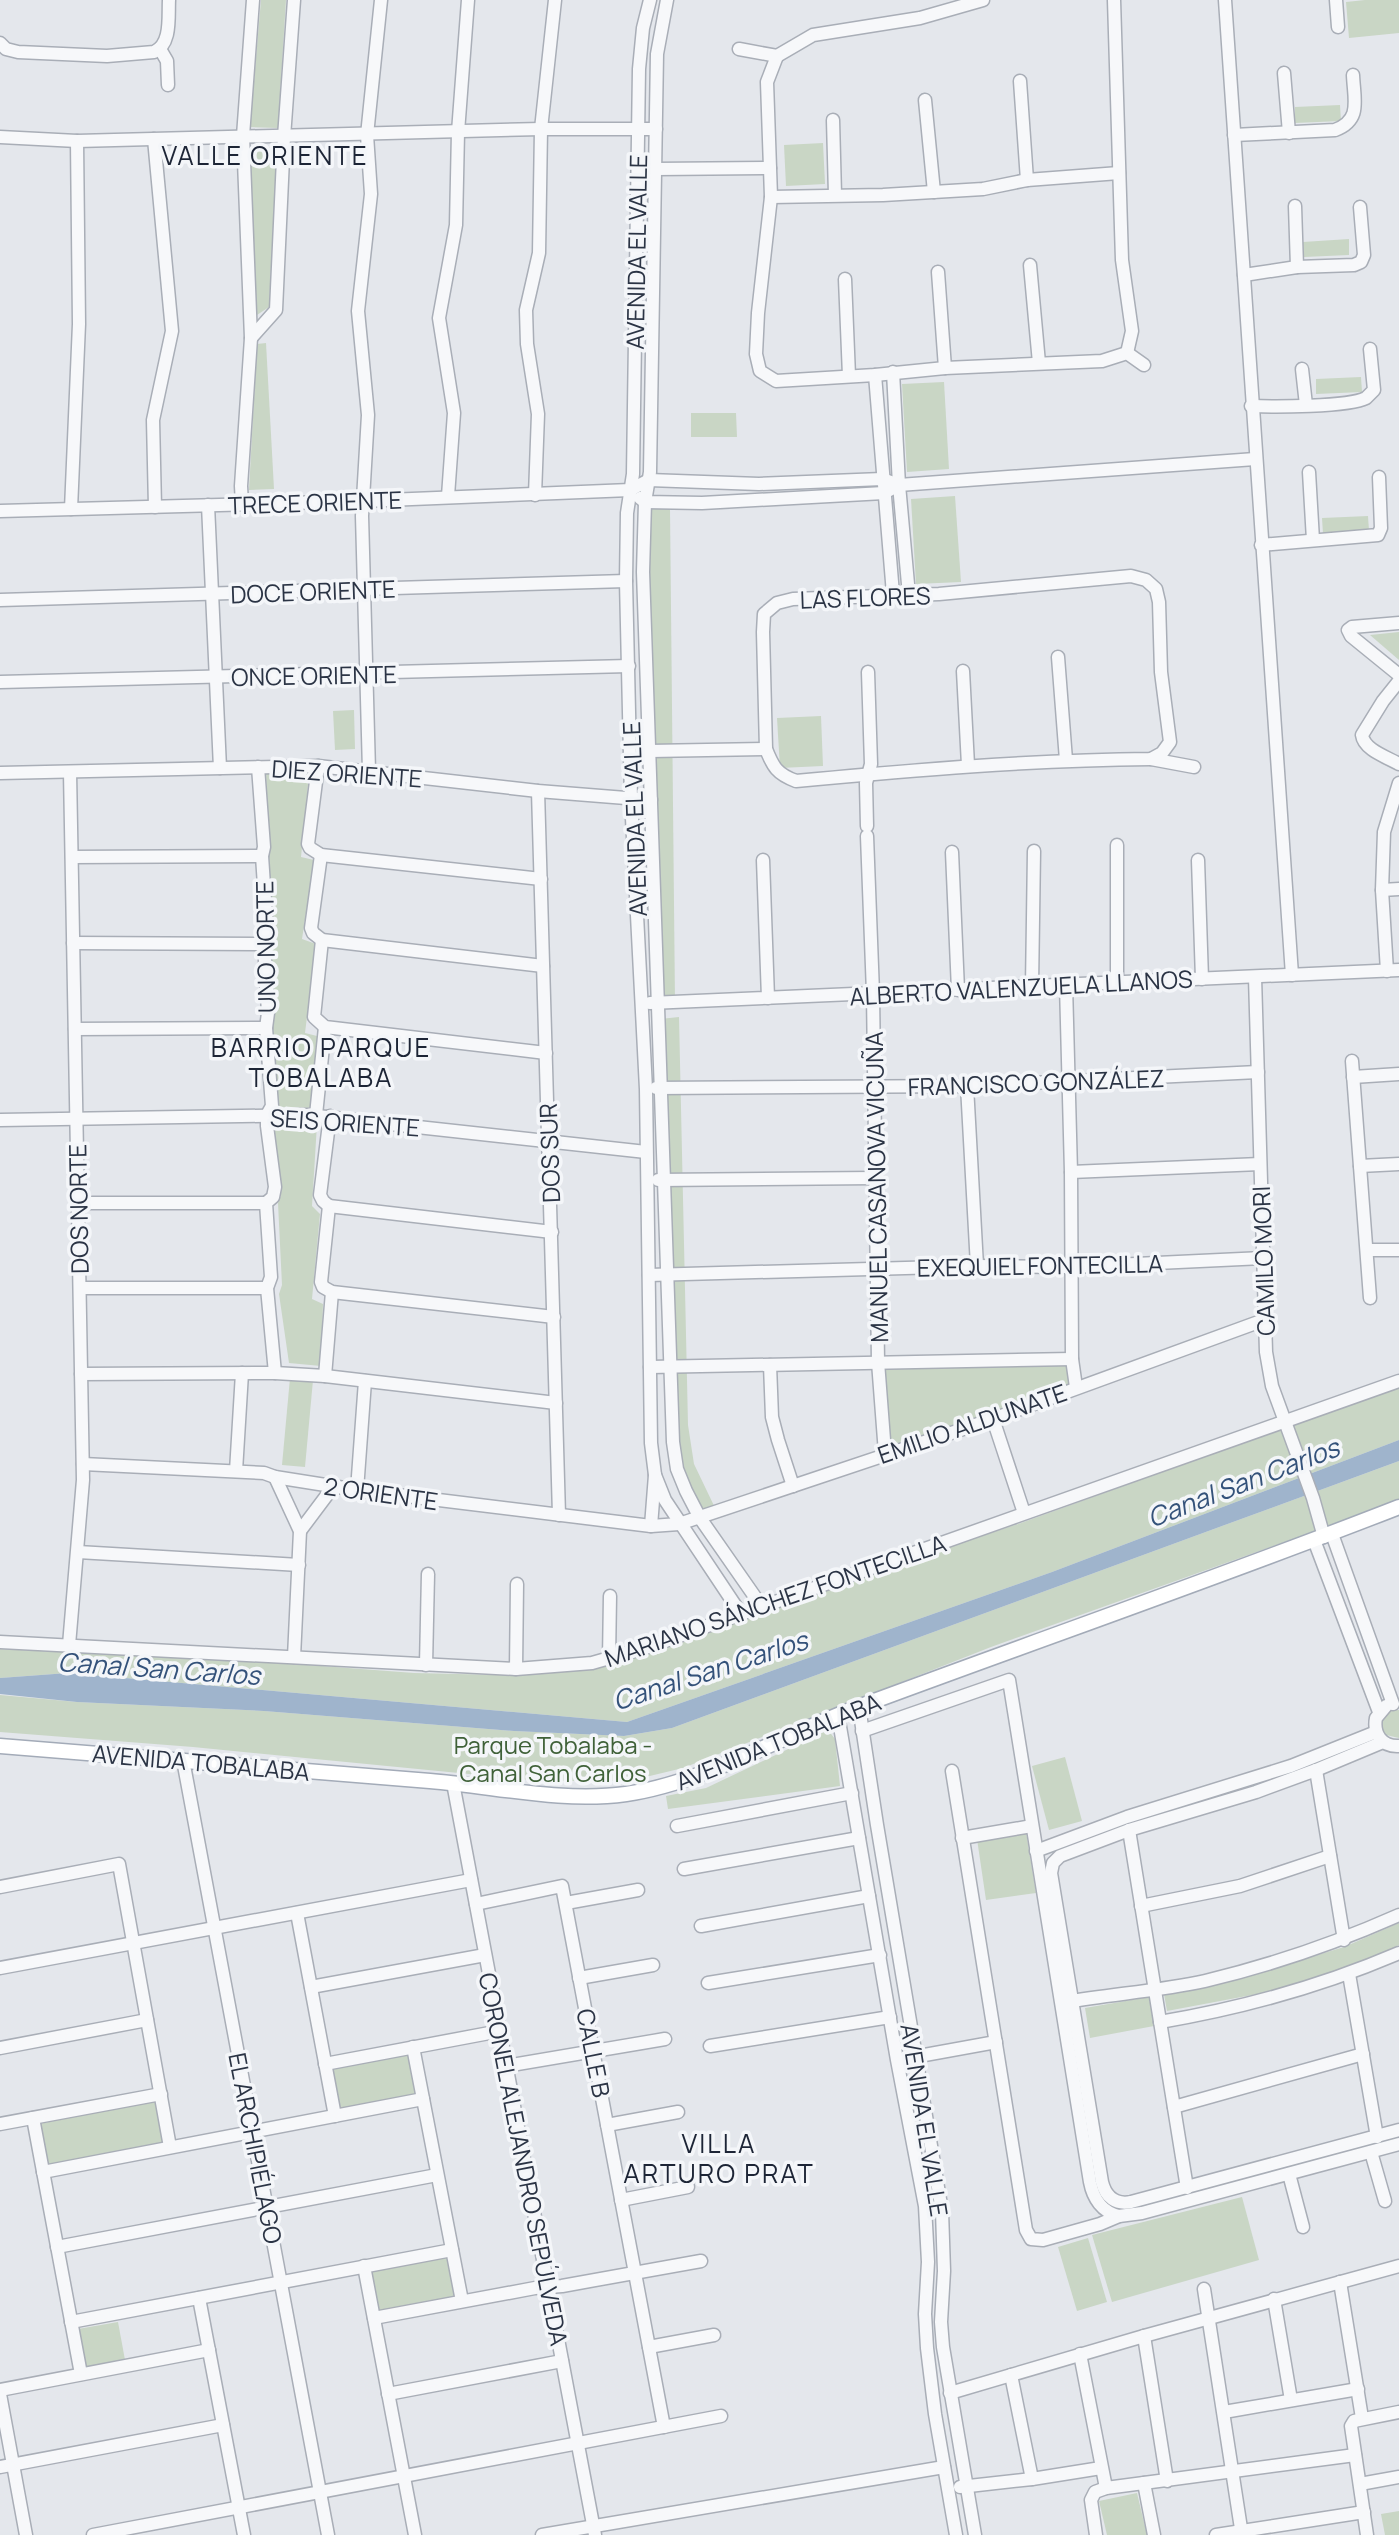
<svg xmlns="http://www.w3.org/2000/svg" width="1399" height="2535" viewBox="0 0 1399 2535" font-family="Manrope,sans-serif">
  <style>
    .green { fill: #c9d6c5 }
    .water { fill: #9fb4cc }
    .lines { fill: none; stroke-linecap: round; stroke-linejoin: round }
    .minor-casing { stroke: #a9aeb7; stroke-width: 15 }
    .major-casing { stroke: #a3abb8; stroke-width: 17 }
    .minor { stroke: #f7f8fa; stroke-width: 12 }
    .major { stroke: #fff; stroke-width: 14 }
    .labels { text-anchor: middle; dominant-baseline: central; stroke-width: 7; stroke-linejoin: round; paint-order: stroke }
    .street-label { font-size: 24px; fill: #2b3445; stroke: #f4f6f9 }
    .park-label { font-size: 24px; fill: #3f6138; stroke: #f4f6f9 }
    .neighbourhood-label { font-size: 26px; letter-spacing: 2px; fill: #1d2536; stroke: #f4f6f9 }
    .water-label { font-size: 26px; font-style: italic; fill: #34527a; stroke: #f4f6f9 }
  </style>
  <rect width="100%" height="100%" fill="#e4e7ec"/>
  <g class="green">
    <polygon points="261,0 286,0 278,128 250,127"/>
    <polygon points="1365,0 1399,0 1399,33 1349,38 1346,2"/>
    <polygon points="1340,105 1341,121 1295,123 1295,107"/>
    <polygon points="823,143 825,184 786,186 784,145"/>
    <polygon points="277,147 269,307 257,315 249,148"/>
    <polygon points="1349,239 1349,255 1304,257 1303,242"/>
    <polygon points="266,343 274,489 249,490 257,344"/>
    <polygon points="1361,377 1362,392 1316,394 1316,379"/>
    <polygon points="944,382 949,469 907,472 902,384"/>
    <polygon points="691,413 736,413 737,437 691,437"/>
    <polygon points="955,496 961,582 916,584 911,499"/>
    <polygon points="670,508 675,1002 659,1003 650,751 649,509"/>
    <polygon points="1368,516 1369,531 1323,534 1322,518"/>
    <polygon points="1399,632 1399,660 1370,635"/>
    <polygon points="354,710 355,749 335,750 333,711"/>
    <polygon points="821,716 823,766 780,768 777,718"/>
    <polygon points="266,772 309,774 301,857 314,860 302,939 316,944 305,1033 321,1037 314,1108 275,1107"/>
    <polygon points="679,1017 688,1425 694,1464 717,1512 700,1518 677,1469 660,1019"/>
    <polygon points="273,1122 317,1124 312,1206 320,1214 312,1299 323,1304 321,1366 289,1363 279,1294 282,1285 278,1203 281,1195"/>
    <polygon points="1072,1359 1076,1387 885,1453 878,1362"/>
    <polygon points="290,1378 313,1380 305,1467 282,1465"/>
    <polygon points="1399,1386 1399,1440 1052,1572 627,1722 68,1673 0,1678 0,1649 282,1663 414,1673 501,1675 595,1669 631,1659 748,1613 1021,1523"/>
    <polygon points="1399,1461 1399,1501 991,1647 683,1768 629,1781 541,1781 193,1747 0,1732 0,1695 77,1702 264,1711 514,1731 624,1736 672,1728"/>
    <path d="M1390,1710H1399V1738L1386,1735C1377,1725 1383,1719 1390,1710Z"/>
    <polygon points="828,1730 835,1739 840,1786 668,1809 666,1796 706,1788"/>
    <polygon points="1065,1757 1082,1821 1049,1830 1032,1766"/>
    <polygon points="1026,1832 1036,1893 986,1900 977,1839"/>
    <polygon points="1399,1923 1399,1945 1349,1969 1278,1990 1167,2011 1164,1994 1258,1973 1344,1947"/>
    <polygon points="1149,1997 1154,2026 1090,2038 1085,2008"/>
    <polygon points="408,2051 417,2098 340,2113 330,2066"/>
    <polygon points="155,2100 165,2143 47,2166 39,2124"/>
    <polygon points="1242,2197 1259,2260 1112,2302 1092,2235"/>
    <polygon points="1088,2238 1107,2302 1077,2311 1058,2247"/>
    <polygon points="446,2254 456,2301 377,2315 368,2268"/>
    <polygon points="118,2322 125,2360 85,2368 78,2329"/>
    <polygon points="1137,2493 1147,2535 1107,2535 1099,2501"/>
    <polygon points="1399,2511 1399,2535 1385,2535 1381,2514"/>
  </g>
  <polygon class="water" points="1399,1440 1399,1461 672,1728 624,1736 514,1731 264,1711 77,1702 0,1694 0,1678 68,1673 627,1722 1052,1572"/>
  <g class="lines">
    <defs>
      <g id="minor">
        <polyline points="650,0 643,28 639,69 633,474 627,513 626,581 631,799 646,1089 651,1443 655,1475 665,1500 741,1614"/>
        <polyline points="667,0 657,54 650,472 645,502 643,572 673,1442 677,1469 686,1491 700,1518 762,1607"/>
        <polyline points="1114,0 1122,260 1132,331 1127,353"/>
        <polyline points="1225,0 1292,975"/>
        <polyline points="1336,0 1338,27"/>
        <path d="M0,43L6,49L18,52L107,56L154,52C172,44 168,17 169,0"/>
        <polyline points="160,49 167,61 168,85"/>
        <polyline points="739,49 777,56 813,35 920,18 983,0"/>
        <polyline points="777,56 767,82 771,197 758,313 756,354 760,371 776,381 875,375 945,368 1102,361 1127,353 1144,365"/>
        <polyline points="1284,73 1289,133"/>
        <polyline points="1020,81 1027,180"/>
        <polyline points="925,100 934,192"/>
        <polyline points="833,120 835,195"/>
        <path d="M1234,135L1335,130C1362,120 1354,100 1353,75"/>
        <polyline points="0,137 77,141 541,129 656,129"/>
        <polyline points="154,139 172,331 153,420 155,507"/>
        <polyline points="656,169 770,168"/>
        <polyline points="771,197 883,195 983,189 1027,180 1119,173"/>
        <polyline points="1295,206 1297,267"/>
        <polyline points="1030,265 1039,363"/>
        <polyline points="938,272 945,368"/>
        <polyline points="1244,275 1297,267 1354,265 1361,262 1364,255 1360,207"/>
        <polyline points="845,279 849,376"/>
        <polyline points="251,338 276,310 284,137 294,0"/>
        <polyline points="1302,369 1306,405"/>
        <polyline points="893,372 899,485 909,595"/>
        <polyline points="875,375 893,594"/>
        <path d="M1251,406C1273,407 1349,407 1366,398C1368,396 1372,392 1374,390L1370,349"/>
        <polyline points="1309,472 1313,540"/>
        <polyline points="535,495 538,414 527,344 526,310 539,253 541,129 555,0"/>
        <polyline points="448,496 454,413 439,318 456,225 458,132 468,0"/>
        <polyline points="640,498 645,502 702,503 884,493 899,485"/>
        <polyline points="242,504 241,486 251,338 243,136 253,0"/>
        <polyline points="208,505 220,768"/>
        <polyline points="71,509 79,324 77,141"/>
        <polyline points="0,511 363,501 630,490 649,480 759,484 882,479 899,485 1255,459"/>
        <polyline points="1261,545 1378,535 1381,528 1379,477"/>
        <path d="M1131,576L1146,580L1156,589L1159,602L1161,672L1170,742L1162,753L1151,759C1032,760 914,770 796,781C777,774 773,767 766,749L763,632L764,614L777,603L793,599L939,594Z"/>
        <polyline points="0,600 626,581"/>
        <polyline points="1399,623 1352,627 1348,630 1351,636 1399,675"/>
        <polyline points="1058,657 1066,760"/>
        <polyline points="963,671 968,765"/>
        <path d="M1399,681L1383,701L1362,735C1364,750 1387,757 1399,764"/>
        <polyline points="0,682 629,666"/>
        <polyline points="650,751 766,749"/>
        <polyline points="1151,759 1194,767"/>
        <polyline points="318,766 308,844 310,848 321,855 541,879"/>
        <polyline points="258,767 264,847 262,856 267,930 264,944 268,1013 266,1028 272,1106 267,1115 267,1126 275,1187 273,1197 266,1203 271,1277 267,1288 275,1373"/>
        <polyline points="369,771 362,516 368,415 358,311 371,194 367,135 381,0"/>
        <polyline points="0,773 318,766 538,791 651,800"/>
        <polyline points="538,791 559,1515"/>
        <polyline points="867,826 866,783 871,764 868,672"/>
        <polyline points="867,836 873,993 878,1362 885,1453"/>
        <polyline points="952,852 958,990"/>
        <polyline points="321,855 311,928 313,933 322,940 543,966"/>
        <polyline points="72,857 262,856"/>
        <polyline points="763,860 768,998"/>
        <polyline points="1198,860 1202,979"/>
        <polyline points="1382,890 1399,889"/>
        <polyline points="322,940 314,1017 325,1027 546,1053"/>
        <polyline points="73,943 264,944"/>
        <polyline points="1387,971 1382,890 1384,832 1399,783"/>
        <polyline points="1255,977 1266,1352 1272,1386 1313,1498 1324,1537"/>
        <polyline points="1117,983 1117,845"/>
        <polyline points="1066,985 1071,1172 1072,1359 1076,1387"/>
        <polyline points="1032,986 1034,851"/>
        <polyline points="650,1003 1399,970"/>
        <polyline points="75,1029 266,1028"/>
        <polyline points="1352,1061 1370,1298"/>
        <polyline points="1353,1077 1399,1074"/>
        <polyline points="967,1086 977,1266"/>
        <polyline points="656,1088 967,1086 1258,1072"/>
        <polyline points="316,1115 325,1027"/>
        <polyline points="0,1120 308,1115 646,1152"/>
        <polyline points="1360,1166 1399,1164"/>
        <polyline points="1071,1172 1260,1164"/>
        <polyline points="658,1180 875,1178"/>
        <polyline points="78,1203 266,1203"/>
        <polyline points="329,1206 321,1282 323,1287 332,1292 554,1317"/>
        <polyline points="329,1206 552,1232"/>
        <polyline points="329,1206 323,1201 320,1195 330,1116"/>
        <polyline points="1367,1250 1399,1250"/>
        <polyline points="649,1275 977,1266 1072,1267 1263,1258"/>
        <polyline points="80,1288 267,1288"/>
        <polyline points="770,1365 772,1417 778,1440 793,1486"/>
        <polyline points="650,1367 1072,1359"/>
        <polyline points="81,1374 275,1373 325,1376 556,1403"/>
        <polyline points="325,1376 332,1292"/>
        <polyline points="993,1419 1024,1513"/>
        <polyline points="83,1464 264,1473 275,1477 357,1490 651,1526 679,1524 993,1419 1264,1320"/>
        <polyline points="236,1471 242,1373"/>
        <polyline points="275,1477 300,1531 294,1657"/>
        <polyline points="357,1490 365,1381"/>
        <polyline points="651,1526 655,1475"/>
        <polyline points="300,1531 333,1487"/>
        <polyline points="1332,1534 1393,1704"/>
        <polyline points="1314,1540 1379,1712"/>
        <polyline points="78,1552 299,1565"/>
        <polyline points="0,1642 516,1669 592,1663 648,1647 1399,1381"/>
        <polyline points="69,1645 83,1480 70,772"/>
        <polyline points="609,1659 610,1596"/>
        <polyline points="426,1665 428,1574"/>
        <polyline points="516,1669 517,1584"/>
        <path d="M1386,1706L1376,1718C1373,1734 1382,1747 1399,1746"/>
        <polyline points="859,1707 877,1825 942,2211 944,2271 941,2322 943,2347 975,2535"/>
        <polyline points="838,1715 897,2060 925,2206 928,2262 925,2314 927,2348 935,2414 956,2535"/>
        <path d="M862,1731L1009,1680L1090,2182C1093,2198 1102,2212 1119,2216"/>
        <path d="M1383,1742L1316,1770L1256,1792L1129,1830L1060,1856L1053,1863L1051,1873L1102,2182C1106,2198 1116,2205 1131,2202L1399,2130"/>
        <polyline points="183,1760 328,2535"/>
        <polyline points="1316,1770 1344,1940"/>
        <polyline points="952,1771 1026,2230 1031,2239 1043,2240 1100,2224 1119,2216 1142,2213 1399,2144"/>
        <polyline points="453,1783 595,2535"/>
        <polyline points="677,1826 852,1793"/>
        <polyline points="1129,1830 1187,2188"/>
        <polyline points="962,1838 1032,1826"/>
        <polyline points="1036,1851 1127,1817 1291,1766 1376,1732"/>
        <polyline points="684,1869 859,1838"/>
        <polyline points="0,1887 119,1864 170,2147"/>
        <polyline points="566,1903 638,1890"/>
        <polyline points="476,1904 562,1886 664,2427"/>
        <polyline points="1141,1906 1240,1886 1330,1856"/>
        <polyline points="297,1913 335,2116"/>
        <polyline points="701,1926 869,1896"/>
        <polyline points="0,1968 471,1880"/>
        <polyline points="1349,1974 1377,2137"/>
        <polyline points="579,1978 653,1965"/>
        <polyline points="708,1983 880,1955"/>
        <polyline points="311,1987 485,1955"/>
        <path d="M1066,2002C1112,1994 1159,1991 1205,1981C1272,1965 1336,1943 1399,1915"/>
        <path d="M1160,2022C1243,2008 1322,1986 1399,1953"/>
        <polyline points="710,2046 890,2017"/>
        <polyline points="413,2047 462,2301"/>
        <polyline points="0,2048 147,2020"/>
        <polyline points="908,2058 996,2042"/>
        <polyline points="325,2064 500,2031"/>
        <polyline points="506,2066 665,2039"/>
        <polyline points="1174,2107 1363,2054"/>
        <polyline points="33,2118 81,2374"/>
        <polyline points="0,2124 161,2094"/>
        <polyline points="607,2125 678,2112"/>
        <polyline points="1371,2152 1385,2201"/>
        <polyline points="43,2172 423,2099"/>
        <polyline points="1289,2174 1303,2227"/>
        <polyline points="621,2200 688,2187"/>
        <polyline points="57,2247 437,2175"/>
        <polyline points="364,2266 415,2535"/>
        <polyline points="1340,2282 1362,2418"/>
        <polyline points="1204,2289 1242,2535"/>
        <polyline points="199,2298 244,2535"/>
        <polyline points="1274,2299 1291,2400"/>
        <polyline points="374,2318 535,2288 562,2286 701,2261"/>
        <polyline points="71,2322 452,2250"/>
        <polyline points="1144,2336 1167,2481"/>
        <polyline points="649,2347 714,2335"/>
        <polyline points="1080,2354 1106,2488"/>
        <polyline points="1011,2375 1032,2479"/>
        <polyline points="0,2390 209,2350"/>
        <polyline points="950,2393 1144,2336 1399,2266"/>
        <polyline points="0,2394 26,2535"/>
        <polyline points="388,2394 562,2361"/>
        <polyline points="1224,2412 1358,2389"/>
        <polyline points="0,2467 223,2425"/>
        <polyline points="1144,2483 1154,2535"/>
        <polyline points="1360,2484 1399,2477"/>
        <polyline points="960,2487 1032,2479 1101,2468"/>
        <polyline points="93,2535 721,2416"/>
        <polyline points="542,2535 944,2467"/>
        <polyline points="1096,2535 1091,2500 1095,2492 1106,2488 1355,2455"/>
        <polyline points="1216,2535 1364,2512"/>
        <polyline points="1367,2535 1351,2426 1354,2421 1399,2412"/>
      </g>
      <path id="major" d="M0,1746C143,1757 286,1769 430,1781C494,1786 561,1803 626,1794C703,1783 784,1735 858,1707C1038,1640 1220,1577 1399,1507"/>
    </defs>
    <use href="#minor" class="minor-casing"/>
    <use href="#major" class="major-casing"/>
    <use href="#minor" class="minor"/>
    <use href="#major" class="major"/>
  </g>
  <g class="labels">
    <g class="street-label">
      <text transform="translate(636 252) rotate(-89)">AVENIDA EL VALLE</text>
      <text transform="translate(315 502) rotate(-2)">TRECE ORIENTE</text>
      <text transform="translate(313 591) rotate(-2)">DOCE ORIENTE</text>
      <text transform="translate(865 597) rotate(-2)">LAS FLORES</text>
      <text transform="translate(314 675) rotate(-1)">ONCE ORIENTE</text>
      <text transform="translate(347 773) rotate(4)">DIEZ ORIENTE</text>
      <text transform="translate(634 819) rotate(-92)">AVENIDA EL VALLE</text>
      <text transform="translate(265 947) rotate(-91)">UNO NORTE</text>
      <text transform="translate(1021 987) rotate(-3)">ALBERTO VALENZUELA LLANOS</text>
      <text transform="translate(1036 1082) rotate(-2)">FRANCISCO GONZÁLEZ</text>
      <text transform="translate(345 1122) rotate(4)">SEIS ORIENTE</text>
      <text transform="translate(549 1153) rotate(-92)">DOS SUR</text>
      <text transform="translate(876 1187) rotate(-91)">MANUEL CASANOVA VICUÑA</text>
      <text transform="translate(78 1209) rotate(-91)">DOS NORTE</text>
      <text transform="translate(1263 1261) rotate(-92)">CAMILO MORI</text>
      <text transform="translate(1040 1265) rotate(-1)">EXEQUIEL FONTECILLA</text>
      <text transform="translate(972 1423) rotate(-19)">EMILIO ALDUNATE</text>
      <text transform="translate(381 1493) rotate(8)">2 ORIENTE</text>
      <text transform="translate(775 1600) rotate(-19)">MARIANO SÁNCHEZ FONTECILLA</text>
      <text transform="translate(778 1741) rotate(-22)">AVENIDA TOBALABA</text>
      <text transform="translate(201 1762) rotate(5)">AVENIDA TOBALABA</text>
      <text transform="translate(594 2053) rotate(79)">CALLE B</text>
      <text transform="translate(925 2120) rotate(81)">AVENIDA EL VALLE</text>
      <text transform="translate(256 2148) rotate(79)">EL ARCHIPIÉLAGO</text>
      <text transform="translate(524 2159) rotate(79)">CORONEL ALEJANDRO SEPÚLVEDA</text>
    </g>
    <g class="park-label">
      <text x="553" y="1744">Parque Tobalaba -<tspan x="553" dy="28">Canal San Carlos</tspan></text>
    </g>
    <g class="neighbourhood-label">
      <text x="265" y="155">VALLE ORIENTE</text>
      <text x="321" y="1047">BARRIO PARQUE<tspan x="321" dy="30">TOBALABA</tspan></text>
      <text x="719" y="2143">VILLA<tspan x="719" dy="30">ARTURO PRAT</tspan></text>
    </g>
    <g class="water-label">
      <text transform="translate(1243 1482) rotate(-21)">Canal San Carlos</text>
      <text transform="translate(159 1668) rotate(4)">Canal San Carlos</text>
      <text transform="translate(710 1670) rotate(-18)">Canal San Carlos</text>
    </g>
  </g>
</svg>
